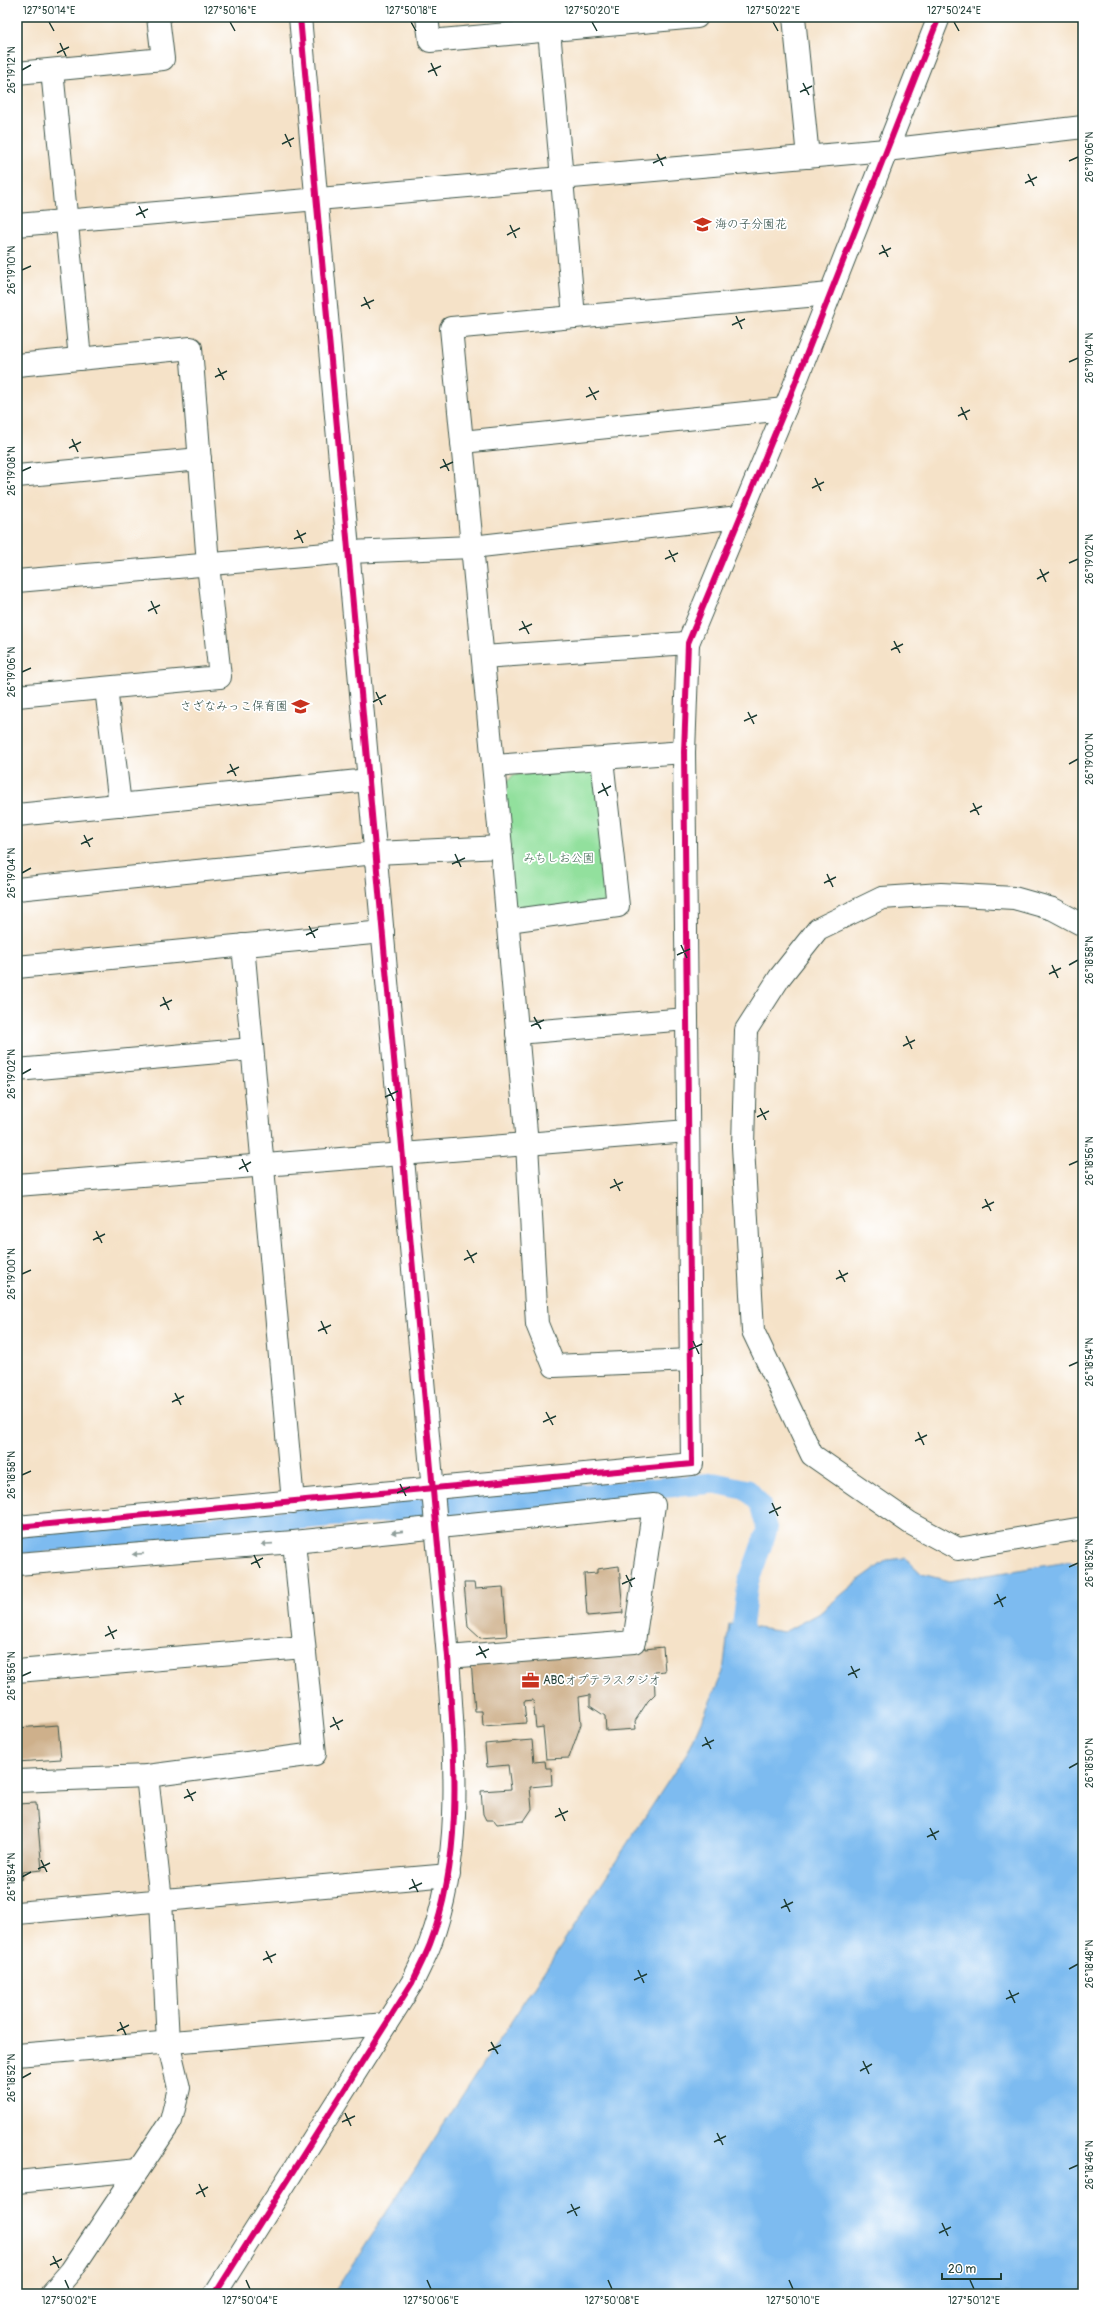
<svg xmlns="http://www.w3.org/2000/svg" width="1100" height="2311" viewBox="0 0 1100 2311" font-family="Pangolin,'Klee One',sans-serif">
  <style>
    .green { fill: #92e09d; stroke: #588e68 }
    .water { fill: #7dbbf0; stroke: #4e7c92 }
    .lines { fill: none; stroke-linecap: round; stroke-linejoin: round }
    .canal { stroke: #7dbbf0; stroke-width: 21 }
    .building { fill: #ceb08b }
    .minor-casing { stroke: #3f564a; stroke-width: 24 }
    .minor { stroke: #fff; stroke-width: 22 }
    .cycleway-casing { stroke: #fff; stroke-width: 8 }
    .cycleway { stroke: #d6006c; stroke-width: 6 }
    .oneway { fill: #8f9e9a }
    .ticks { fill: none; stroke: #1f3d34; stroke-width: 1.5 }
    .labels { text-anchor: middle; dominant-baseline: central; stroke-width: 3.5; stroke-linejoin: round; paint-order: stroke }
    .poi-label { font-size: 12px; fill: #1f3d34; stroke: #fff; text-anchor: start }
    .park-label { font-size: 12px; fill: #3c664e; stroke: #fff }
    .neatline { fill: none; stroke: #1f3d34; stroke-width: 1.5 }
    .ticks-label { font-size: 10px; text-anchor: middle; fill: #1f3d34 }
  </style>
  <rect width="100%" height="100%" fill="#fff"/>
  <filter id="ink" filterUnits="userSpaceOnUse"><feTurbulence type="fractalNoise" baseFrequency=".025" numOctaves="2"/><feDisplacementMap in="SourceGraphic" scale="8" xChannelSelector="R" yChannelSelector="G"/><feConvolveMatrix kernelMatrix="1 2 1 2 8 2 1 2 1" color-interpolation-filters="sRGB"/></filter>
  <filter id="wash" filterUnits="userSpaceOnUse"><feTurbulence type="fractalNoise" baseFrequency=".012" numOctaves="4" result="noise"/><feDisplacementMap in="SourceGraphic" scale="16" xChannelSelector="R" yChannelSelector="G"/><feGaussianBlur stdDeviation="0.9" result="paint"/><feColorMatrix in="noise" values="0 0 0 0 0 0 0 0 0 0 0 0 0 0 0 0 0 1.4 0 .05"/><feComposite in="paint" operator="in"/></filter>
  <g filter="url(#wash)">
    <rect width="100%" height="100%" fill="#f5e2c8"/>
    <polygon class="green" points="589,768 599,775 613,895 603,904 524,913 512,901 503,787 513,775"/>
    <polygon class="water" points="905,1558 922,1574 949,1581 1068,1562 1083,1565 1083,2294 333,2294 688,1751 723,1672 729,1624 784,1632 821,1612 859,1580 887,1560"/>
    <g class="lines">
      <polyline class="canal" points="17,1544 715,1483 748,1490 760,1504 767,1530 748,1583 742,1631"/>
    </g>
    <g id="blocks">
      <g class="building">
        <polygon points="619,1566 623,1613 587,1616 584,1574 597,1573 597,1569"/>
        <polygon points="464,1583 474,1583 475,1589 503,1587 507,1636 480,1638 468,1627"/>
        <polygon points="645,1647 645,1649 663,1647 665,1671 654,1672 655,1694 648,1701 635,1721 636,1729 606,1731 605,1716 590,1706 590,1695 579,1697 581,1724 569,1758 546,1759 543,1727 536,1728 533,1700 524,1701 526,1723 483,1726 482,1711 475,1711 471,1661"/>
        <polygon points="58,1725 61,1759 17,1762 17,1728"/>
        <polygon points="532,1740 534,1762 545,1761 546,1768 551,1768 552,1785 530,1787 532,1809 524,1821 497,1824 494,1820 486,1820 483,1814 481,1791 511,1789 508,1765 487,1767 485,1744"/>
        <polygon points="36,1803 42,1870 22,1872 22,1879 17,1880 17,1804"/>
      </g>
    </g>
  </g>
  <g filter="url(#ink)">
    <use href="#blocks" fill-opacity="0" stroke="#3f564a" stroke-width="1"/>
    <g class="lines">
      <defs>
        <g id="minor">
          <polyline points="427,17 430,41 697,17"/>
          <polyline points="794,17 808,157"/>
          <polyline points="549,30 574,317"/>
          <polyline points="52,70 80,359"/>
          <polyline points="17,73 163,59 158,17"/>
          <polyline points="17,225 886,150 1083,127"/>
          <polyline points="17,365 191,348 208,564 220,677 17,696"/>
          <polyline points="462,442 785,409"/>
          <polyline points="17,476 200,459"/>
          <polyline points="17,581 349,552 472,547 739,517"/>
          <polyline points="483,657 688,643"/>
          <polyline points="106,688 120,805"/>
          <polyline points="494,766 684,752"/>
          <polyline points="17,815 369,780"/>
          <polyline points="17,889 376,853 501,847"/>
          <polyline points="508,921 618,906 602,759"/>
          <polyline points="1083,925 1053,909 1014,898 941,894 882,898 818,929 780,977 746,1030 743,1146 753,1331 812,1455 910,1523 958,1549 1083,1528"/>
          <polyline points="243,945 293,1502"/>
          <polyline points="17,967 383,932"/>
          <polyline points="517,1033 687,1019"/>
          <polyline points="17,1070 252,1049"/>
          <polyline points="17,1185 688,1131"/>
          <polyline points="691,1360 554,1366 537,1324 527,1144 501,847 451,328 830,294"/>
          <polyline points="17,1527 692,1464 684,752 688,643 785,409 939,17"/>
          <polyline points="17,1564 294,1542 654,1505 634,1642 448,1657"/>
          <polyline points="17,1671 304,1647"/>
          <polyline points="17,1781 147,1776 315,1754 294,1542"/>
          <polyline points="17,1913 449,1875"/>
          <polyline points="17,2055 386,2024"/>
          <polyline points="17,2182 138,2170"/>
          <polyline points="51,2294 71,2271 171,2121 179,2088 168,2042 161,1900 147,1776"/>
          <path d="M215,2294L412,1983C418,1970 425,1957 430,1944C465,1851 454,1753 448,1657L300,17"/>
        </g>
      </defs>
      <use href="#minor" class="minor-casing"/>
      <use href="#minor" class="minor"/>
      <defs>
        <g id="cycleway">
          <polyline points="17,1527 692,1464 684,752 688,643 785,409 939,17"/>
          <path d="M215,2294L412,1983C418,1970 425,1957 430,1944C465,1851 454,1753 448,1657L300,17"/>
        </g>
      </defs>
      <use href="#cycleway" class="cycleway-casing"/>
      <use href="#cycleway" class="cycleway"/>
    </g>
    <defs><path id="oneway-solid" d="M-6-.8H1V-3.2L6.5 0L1 3.2V.8H-6Z"/></defs>
    <g class="oneway">
      <use href="#oneway-solid" transform="translate(397 1532) rotate(174)"/>
      <use href="#oneway-solid" transform="translate(267 1544) rotate(176)"/>
      <use href="#oneway-solid" transform="translate(138 1554) rotate(176)"/>
    </g>
  </g>
  <path class="ticks" d="M49,22L54,31M230,22L235,31M411,22L416,31M592,22L597,31M773,22L778,31M954,22L959,31M60,43L66,56M57,53L69,47M431,63L437,76M22,70L31,65M428,72L441,66M803,83L809,95M800,92L812,86M285,134L291,147M282,144L294,138M657,154L663,166M1069,161L1078,157M653,163L666,157M1028,174L1034,186M1025,183L1037,177M139,206L145,218M136,215L148,209M510,225L516,238M507,235L520,228M882,245L888,257M879,254L891,248M22,270L31,266M364,297L370,309M361,306L374,300M736,316L742,329M732,325L745,319M1069,362L1078,358M218,368L224,380M215,377L227,371M589,387L596,400M586,397L599,391M961,407L967,420M958,416L970,410M72,439L78,452M69,448L81,442M443,459L449,471M440,468L453,462M22,471L31,467M815,478L821,491M812,488L824,482M297,530L303,543M294,539L306,533M669,550L675,562M665,559L678,553M1069,563L1078,559M1040,569L1046,582M1037,579L1049,572M151,601L157,614M148,611L160,605M522,621L529,634M519,630L532,624M894,641L900,653M891,650L903,644M22,672L31,668M376,692L382,705M373,702L386,695M748,712L754,724M744,721L757,715M230,764L236,776M1069,764L1078,759M227,773L239,767M602,783L608,796M598,793L611,786M973,803L979,815M970,812L982,806M84,835L90,847M81,844L93,838M455,854L461,867M452,864L465,858M22,873L31,868M827,874L833,887M824,883L836,877M309,926L315,938M306,935L318,929M681,945L687,958M677,955L690,949M1052,965L1058,978M1069,965L1078,960M1049,974L1061,968M163,997L169,1010M160,1006L172,1000M534,1017L541,1029M531,1026L544,1020M906,1036L912,1049M903,1046L915,1040M22,1074L31,1069M388,1088L394,1101M385,1097L398,1091M760,1108L766,1120M757,1117L769,1111M242,1159L248,1172M1069,1165L1078,1161M239,1169L251,1162M614,1179L620,1191M610,1188L623,1182M985,1199L991,1211M982,1208L994,1202M96,1231L102,1243M93,1240L105,1234M467,1250L474,1263M464,1260L477,1253M839,1270L845,1282M22,1274L31,1270M836,1279L848,1273M321,1321L327,1334M318,1331L331,1325M693,1341L699,1354M689,1350L702,1344M1069,1366L1078,1362M175,1393L181,1405M172,1402L184,1396M546,1412L553,1425M543,1422L556,1416M918,1432L924,1445M915,1441L927,1435M22,1475L31,1471M400,1484L406,1496M397,1493L410,1487M772,1503L778,1516M769,1513L781,1507M254,1555L260,1568M251,1564L263,1558M1069,1567L1078,1563M626,1575L632,1587M622,1584L635,1578M997,1594L1003,1607M994,1604L1006,1597M108,1626L114,1639M105,1636L117,1630M479,1646L486,1658M476,1655L489,1649M851,1666L857,1678M848,1675L860,1669M22,1676L31,1672M333,1717L339,1730M330,1727L343,1720M705,1737L711,1749M702,1746L714,1740M1069,1768L1078,1763M187,1789L193,1801M184,1798L196,1792M559,1808L565,1821M555,1817L568,1811M930,1828L936,1840M927,1837L939,1831M41,1860L47,1872M38,1869L50,1863M22,1877L31,1872M412,1879L418,1892M409,1889L422,1883M784,1899L790,1912M781,1908L793,1902M266,1951L272,1963M263,1960L276,1954M1069,1969L1078,1964M638,1970L644,1983M634,1980L647,1974M1009,1990L1015,2003M1006,1999L1019,1993M120,2022L126,2035M117,2031L129,2025M491,2042L498,2054M488,2051L501,2045M863,2061L869,2074M860,2071L872,2064M22,2078L31,2073M345,2113L351,2126M342,2122L355,2116M717,2133L723,2145M714,2142L726,2136M1069,2169L1078,2165M199,2184L205,2197M196,2194L208,2187M571,2204L577,2216M567,2213L580,2207M942,2223L948,2236M939,2233L951,2227M53,2256L59,2268M50,2265L62,2259M65,2280L69,2289M246,2280L250,2289M427,2280L431,2289M608,2280L612,2289M789,2280L793,2289M970,2280L974,2289"/>
  <defs>
    <symbol id="school-bare" viewBox="-9 -9 18 18"><path d="M0-5L7-2L0 1L-7-2ZM-4 1L0 2.5L4 1V4Q0 6-4 4Z" fill="#c8321e" stroke="#fff" stroke-width="2.5" paint-order="stroke"/></symbol>
    <symbol id="office-bare" viewBox="-9 -9 18 18"><path d="M-6-3h4V-5.5h4V-3h4V5H-6ZM-1-4.5V-3h2v-1.5ZM-6 0V1H6V0Z" fill="#c8321e" stroke="#fff" stroke-width="2.5" paint-order="stroke"/></symbol>
  </defs>
  <g fill-rule="evenodd">
    <use href="#school-bare" x="690" y="212" width="25" height="25"/>
    <use href="#school-bare" x="288" y="694" width="25" height="25"/>
    <use href="#office-bare" x="518" y="1668" width="25" height="25"/>
  </g>
  <g class="labels">
    <g class="poi-label">
      <text x="715" y="224">海の子分園花</text>
      <text x="288" y="706" text-anchor="end">さざなみっこ保育園</text>
      <text x="543" y="1680">ABCオプテラスタジオ</text>
    </g>
    <g class="park-label">
      <text x="559" y="858">みちしお公園</text>
    </g>
  </g>
  <rect width="1100" height="2311" fill="none" stroke="#fff" stroke-width="44"/>
  <path d="M942 2273v6h59v-6" fill="none" stroke="#1f3d34" stroke-width="2"/>
  <text x="948" y="2273" font-size="12" fill="#1f3d34" stroke="#ffffff" stroke-width="3" paint-order="stroke">20 m</text>
  <rect x="22" y="22" width="1056" height="2267" class="neatline"/>
  <g class="ticks-label">
    <text x="49" y="14">127°50'14"E</text>
    <text x="230" y="14">127°50'16"E</text>
    <text x="411" y="14">127°50'18"E</text>
    <text x="592" y="14">127°50'20"E</text>
    <text x="773" y="14">127°50'22"E</text>
    <text x="954" y="14">127°50'24"E</text>
    <text transform="translate(11 70) rotate(-90)" y="4">26°19'12"N</text>
    <text transform="translate(1089 157) rotate(-90)" y="4">26°19'06"N</text>
    <text transform="translate(11 270) rotate(-90)" y="4">26°19'10"N</text>
    <text transform="translate(1089 358) rotate(-90)" y="4">26°19'04"N</text>
    <text transform="translate(11 471) rotate(-90)" y="4">26°19'08"N</text>
    <text transform="translate(1089 559) rotate(-90)" y="4">26°19'02"N</text>
    <text transform="translate(11 672) rotate(-90)" y="4">26°19'06"N</text>
    <text transform="translate(1089 759) rotate(-90)" y="4">26°19'00"N</text>
    <text transform="translate(11 873) rotate(-90)" y="4">26°19'04"N</text>
    <text transform="translate(1089 960) rotate(-90)" y="4">26°18'58"N</text>
    <text transform="translate(11 1074) rotate(-90)" y="4">26°19'02"N</text>
    <text transform="translate(1089 1161) rotate(-90)" y="4">26°18'56"N</text>
    <text transform="translate(11 1274) rotate(-90)" y="4">26°19'00"N</text>
    <text transform="translate(1089 1362) rotate(-90)" y="4">26°18'54"N</text>
    <text transform="translate(11 1475) rotate(-90)" y="4">26°18'58"N</text>
    <text transform="translate(1089 1563) rotate(-90)" y="4">26°18'52"N</text>
    <text transform="translate(11 1676) rotate(-90)" y="4">26°18'56"N</text>
    <text transform="translate(1089 1763) rotate(-90)" y="4">26°18'50"N</text>
    <text transform="translate(11 1877) rotate(-90)" y="4">26°18'54"N</text>
    <text transform="translate(1089 1964) rotate(-90)" y="4">26°18'48"N</text>
    <text transform="translate(11 2078) rotate(-90)" y="4">26°18'52"N</text>
    <text transform="translate(1089 2165) rotate(-90)" y="4">26°18'46"N</text>
    <text x="69" y="2304">127°50'02"E</text>
    <text x="250" y="2304">127°50'04"E</text>
    <text x="431" y="2304">127°50'06"E</text>
    <text x="612" y="2304">127°50'08"E</text>
    <text x="793" y="2304">127°50'10"E</text>
    <text x="974" y="2304">127°50'12"E</text>
  </g>
</svg>
